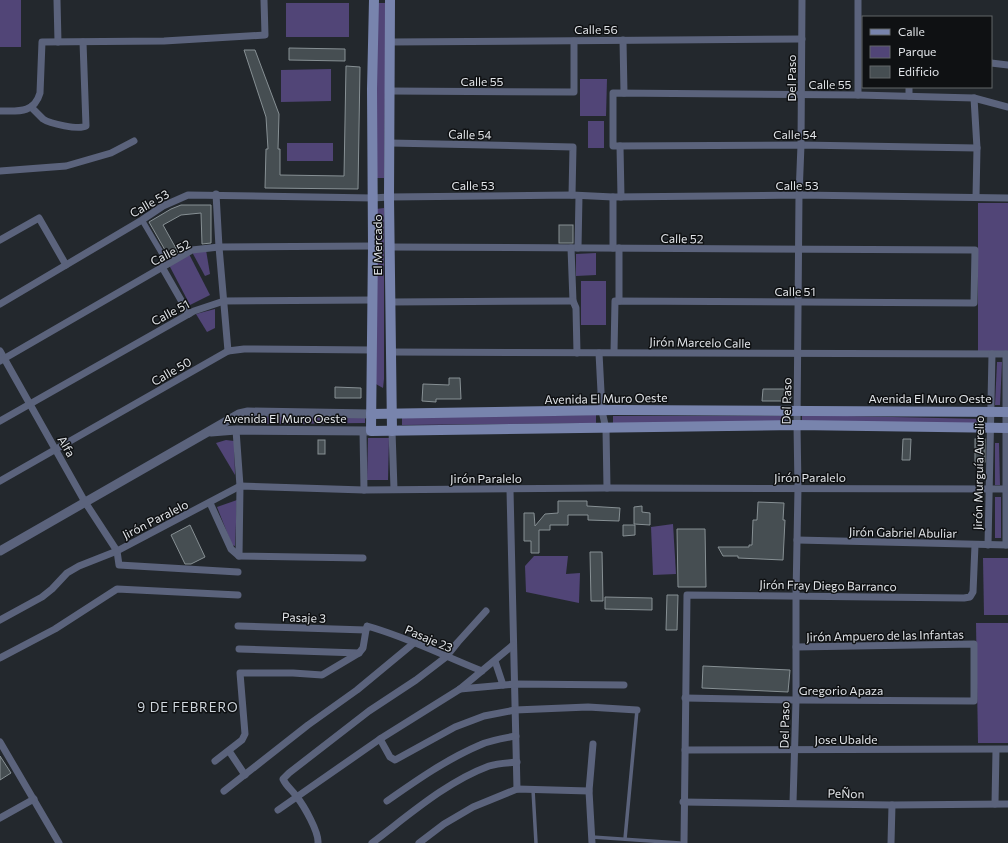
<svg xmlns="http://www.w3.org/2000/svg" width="1008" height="843" viewBox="0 0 1008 843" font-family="Commissioner,sans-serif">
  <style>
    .green { fill: #514577 }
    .building { fill: #464e52; stroke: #879094 }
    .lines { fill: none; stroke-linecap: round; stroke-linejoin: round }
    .service { stroke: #5b637c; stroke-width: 3.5 }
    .pedestrian { stroke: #5b637c; stroke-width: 5.5 }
    .minor { stroke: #5b637c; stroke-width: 7 }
    .tertiary { stroke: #5b637c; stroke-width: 9 }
    .secondary { stroke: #7884ad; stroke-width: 10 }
    .labels { text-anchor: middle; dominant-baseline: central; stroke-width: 3; stroke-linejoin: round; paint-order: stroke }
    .street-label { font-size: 12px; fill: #e2e5e9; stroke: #0f1113 }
    .neighbourhood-label { font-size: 13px; letter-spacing: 1px; fill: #cfd6dd; stroke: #0f1113 }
  </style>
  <rect width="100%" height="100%" fill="#23282d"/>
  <g class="green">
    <rect x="0" y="0" width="21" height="47"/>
    <rect x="286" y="3" width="63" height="34"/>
    <polygon points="377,3 386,3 384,178 375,178"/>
    <polygon points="331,69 331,101 281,102 281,70"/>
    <polygon points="580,79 607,79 606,116 580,116"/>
    <rect x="588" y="121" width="16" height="27"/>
    <rect x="287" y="143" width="46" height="18"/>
    <polygon points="978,203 1008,203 1008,352 978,353"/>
    <polygon points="384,208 384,379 383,388 374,383 376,209"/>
    <polygon points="206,250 210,274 205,276 192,252"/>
    <polygon points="596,253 596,275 576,276 576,254"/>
    <polygon points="189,254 210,295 190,305 169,265"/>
    <rect x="581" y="281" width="25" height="44"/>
    <polygon points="215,309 215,328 207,332 196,314"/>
    <polygon points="997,362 1002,362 1000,405 995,405"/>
    <polygon points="596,415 596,423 402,425 402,417"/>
    <polygon points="802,415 984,419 984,425 802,421"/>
    <polygon points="365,416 365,423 247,424 247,417"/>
    <rect x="613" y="416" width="173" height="7"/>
    <polygon points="368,438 389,438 388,480 367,480"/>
    <polygon points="226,440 234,441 235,475 216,443"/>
    <polygon points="995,443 999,443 1000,485 995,485"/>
    <rect x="995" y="497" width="6" height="41"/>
    <polygon points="237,500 235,546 232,545 217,507"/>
    <polygon points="673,524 676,574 653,575 651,527"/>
    <polygon points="534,556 568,556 566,574 580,573 579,603 526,592 525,566"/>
    <polygon points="983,558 1008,558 1008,615 984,615"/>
    <polygon points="976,623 1008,623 1008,743 978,743"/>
  </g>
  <g class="building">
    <polygon points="289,48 345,49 345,61 289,60"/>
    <polygon points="244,50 255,50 279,114 278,149 280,149 280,175 344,176 346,66 360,67 358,189 265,188 266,149 268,149 266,117"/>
    <polygon points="181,205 211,205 211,243 202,244 201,213 181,215 163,225 178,252 169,257 149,222 171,209"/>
    <rect x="559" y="225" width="14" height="18"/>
    <polygon points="449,378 460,378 461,399 436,399 436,402 422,401 423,384 449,385"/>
    <polygon points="335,387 361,388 361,398 335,398"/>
    <polygon points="763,389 791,389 791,398 788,401 762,401"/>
    <polygon points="903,439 911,439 910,460 902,460"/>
    <rect x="975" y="439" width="10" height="23"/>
    <rect x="318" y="440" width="7" height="14"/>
    <polygon points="558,501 587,501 587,506 620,508 619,521 588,520 588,515 568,515 568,525 550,525 550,530 539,530 539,553 531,553 531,541 524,541 524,513 534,513 535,526 545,514 558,513"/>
    <polygon points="758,502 784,503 783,520 785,520 783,560 738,558 738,556 723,556 718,547 749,547 749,545 752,545 753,520 757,520"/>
    <polygon points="642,506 642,512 650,513 650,525 634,524 634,507"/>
    <polygon points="190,525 205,557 191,564 185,564 171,535"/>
    <polygon points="623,525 635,525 635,535 623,536"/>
    <polygon points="677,529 705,529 706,587 678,587"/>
    <polygon points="590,552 602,552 603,601 591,601"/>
    <polygon points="667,595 678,595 677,630 666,630"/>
    <polygon points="605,597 652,598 652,610 605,609"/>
    <polygon points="703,666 790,670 788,692 702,688"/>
    <polygon points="0,756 11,773 0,780"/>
  </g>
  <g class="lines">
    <g class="service">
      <polyline points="533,790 536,843"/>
      <polyline points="592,837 680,843"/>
      <polyline points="625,839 637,710"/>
    </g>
    <polyline class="pedestrian" points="142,220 168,264"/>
    <g class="minor">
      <polyline points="57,0 58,42"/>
      <polyline points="858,0 858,95"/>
      <polyline points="623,40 624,93"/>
      <polyline points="390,42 802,39"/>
      <polyline points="991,63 1008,65"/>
      <polyline points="390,91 574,92 574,41"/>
      <polyline points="909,96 909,87"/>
      <polyline points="974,98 977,148 976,197"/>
      <path d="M31,107C35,111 39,115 43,119C50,124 79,130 86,126L83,42"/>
      <path d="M0,111C17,111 34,114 40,93L42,42L164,41L265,35L264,0"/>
      <polyline points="390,143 573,147 572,195"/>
      <polyline points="620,146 621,197"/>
      <polyline points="977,148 801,145 613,146 613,93 858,95 974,98 1008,107"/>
      <polyline points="0,171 66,166 111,153 134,141"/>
      <polyline points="216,194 219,247 228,351"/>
      <polyline points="0,240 39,218 66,265"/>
      <polyline points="390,247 975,250 974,303 615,301 614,352"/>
      <polyline points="571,248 573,301 576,308 577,353"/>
      <polyline points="578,248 579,196"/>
      <polyline points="613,248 613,197"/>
      <polyline points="162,267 189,314"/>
      <polyline points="619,301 619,248"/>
      <polyline points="390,302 573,301"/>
      <polyline points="0,304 142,220 163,206 188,195 373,198 389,197 572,195 613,197 799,195 1008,198"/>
      <polyline points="0,351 85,502 117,551 119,565 238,572"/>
      <polyline points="391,352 1008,354"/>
      <polyline points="599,353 602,411 606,429 607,488"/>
      <polyline points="1006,354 1006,545"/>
      <polyline points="0,361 192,250 219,247 373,246"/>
      <polyline points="0,421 194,311 224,301 372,300"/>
      <polyline points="236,430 240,486 239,556"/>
      <polyline points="363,431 364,490"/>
      <polyline points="392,431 394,489"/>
      <polyline points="0,481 228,351 244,349 372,350"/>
      <polyline points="510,490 517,789"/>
      <polyline points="210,503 231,549 239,556 363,558"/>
      <polyline points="797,540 1008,545"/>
      <polyline points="988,545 992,354"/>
      <polyline points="0,620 42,597 52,589 67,573 79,566 117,551 240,486 364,490 607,488 1008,489"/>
      <path d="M238,626L366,630L367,626C407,637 444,656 482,671"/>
      <polyline points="239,649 359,653"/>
      <polyline points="0,658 55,629 117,589 238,595"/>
      <polyline points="495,661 503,685"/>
      <polyline points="460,689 515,684 624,685"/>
      <polyline points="685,698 796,700 974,701 974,644 796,647"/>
      <polyline points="380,739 390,757 395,760 455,727 484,716 515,710 588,707 637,710"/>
      <polyline points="0,742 59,843"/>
      <polyline points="685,750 1008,749"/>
      <polyline points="229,751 245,775"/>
      <polyline points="215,761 242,740 245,734 240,673 293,673 322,675 359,653 363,648 366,630"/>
      <polyline points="224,791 308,725 357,690 415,642"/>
      <path d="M387,801C417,780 447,759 480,745C491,740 504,738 516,736"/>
      <polyline points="683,802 892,805 1008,804"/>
      <polyline points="793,803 796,700 796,596 798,488 797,425 799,195 801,145 802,0"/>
      <polyline points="995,804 996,750"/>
      <polyline points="278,810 380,739 460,689 513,645"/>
      <polyline points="0,818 34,799"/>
      <path d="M318,843C319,832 304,806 297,797C292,790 286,786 283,779L289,773L369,711L416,680L446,657L458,642L486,611"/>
      <path d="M372,843C409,815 446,782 489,766C498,763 508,763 517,762"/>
      <polyline points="419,843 444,824 473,807 517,789 589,791"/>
      <polyline points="592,843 589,791 593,744"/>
      <polyline points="684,843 687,595 964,598 970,597 973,592 975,545"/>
      <polyline points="891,843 892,805"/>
    </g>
    <g class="tertiary">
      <polyline points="211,432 236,430 371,431"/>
      <polyline points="0,551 239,414 248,412 371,414"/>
    </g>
    <g class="secondary">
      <polyline points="374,0 372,89 373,246 371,431 797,425 1008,428"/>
      <polyline points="390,0 389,197 392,431"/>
      <polyline points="371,414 614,410 1008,412"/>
    </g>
  </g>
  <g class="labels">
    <g class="street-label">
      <text x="596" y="29">Calle 56</text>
      <text transform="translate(791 78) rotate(-90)">Del Paso</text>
      <text x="482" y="81">Calle 55</text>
      <text x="830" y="84">Calle 55</text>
      <text transform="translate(470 134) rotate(1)">Calle 54</text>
      <text x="795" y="134">Calle 54</text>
      <text x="473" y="185">Calle 53</text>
      <text x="797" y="185">Calle 53</text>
      <text transform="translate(149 203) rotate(-30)">Calle 53</text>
      <text transform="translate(682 238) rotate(1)">Calle 52</text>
      <text transform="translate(377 245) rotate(-90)">El Mercado</text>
      <text transform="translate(170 252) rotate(-27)">Calle 52</text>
      <text x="795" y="291">Calle 51</text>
      <text transform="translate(170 312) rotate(-28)">Calle 51</text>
      <text transform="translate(700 342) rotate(1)">Jirón Marcelo Calle</text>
      <text transform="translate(171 371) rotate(-30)">Calle 50</text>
      <text transform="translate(606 398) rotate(-1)">Avenida El Muro Oeste</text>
      <text x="930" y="398">Avenida El Muro Oeste</text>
      <text transform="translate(786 401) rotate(-89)">Del Paso</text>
      <text x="285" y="418">Avenida El Muro Oeste</text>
      <text transform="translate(67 446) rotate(60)">Alfa</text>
      <text transform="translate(978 473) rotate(-89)">Jirón Murguía Aurelio</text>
      <text x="810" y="477">Jirón Paralelo</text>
      <text x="486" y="478">Jirón Paralelo</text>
      <text transform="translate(155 519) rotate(-27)">Jirón Paralelo</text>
      <text transform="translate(903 532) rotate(1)">Jirón Gabriel Abuliar</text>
      <text transform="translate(828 585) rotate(1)">Jirón Fray Diego Barranco</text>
      <text transform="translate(304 617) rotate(2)">Pasaje 3</text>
      <text transform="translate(885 635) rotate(-1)">Jirón Ampuero de las Infantas</text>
      <text transform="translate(429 638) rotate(23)">Pasaje 23</text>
      <text x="841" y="690">Gregorio Apaza</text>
      <text transform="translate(784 725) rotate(-89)">Del Paso</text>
      <text x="846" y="739">Jose Ubalde</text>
      <text transform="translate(846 793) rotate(1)">PeÑon</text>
    </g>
    <g class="neighbourhood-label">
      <text x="188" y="707">9 DE FEBRERO</text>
    </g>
  </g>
  <rect x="862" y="16" width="130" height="72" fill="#0f1113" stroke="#636669"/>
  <rect x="870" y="29" width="20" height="6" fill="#7884ad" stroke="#636669"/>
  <text x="898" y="36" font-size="12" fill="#e2e5e9">Calle</text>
  <rect x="870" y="46" width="20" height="12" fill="#514577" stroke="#636669"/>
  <text x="898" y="56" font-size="12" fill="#e2e5e9">Parque</text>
  <rect x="870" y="66" width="20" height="12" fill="#464e52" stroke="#636669"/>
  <text x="898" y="76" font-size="12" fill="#e2e5e9">Edificio</text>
</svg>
